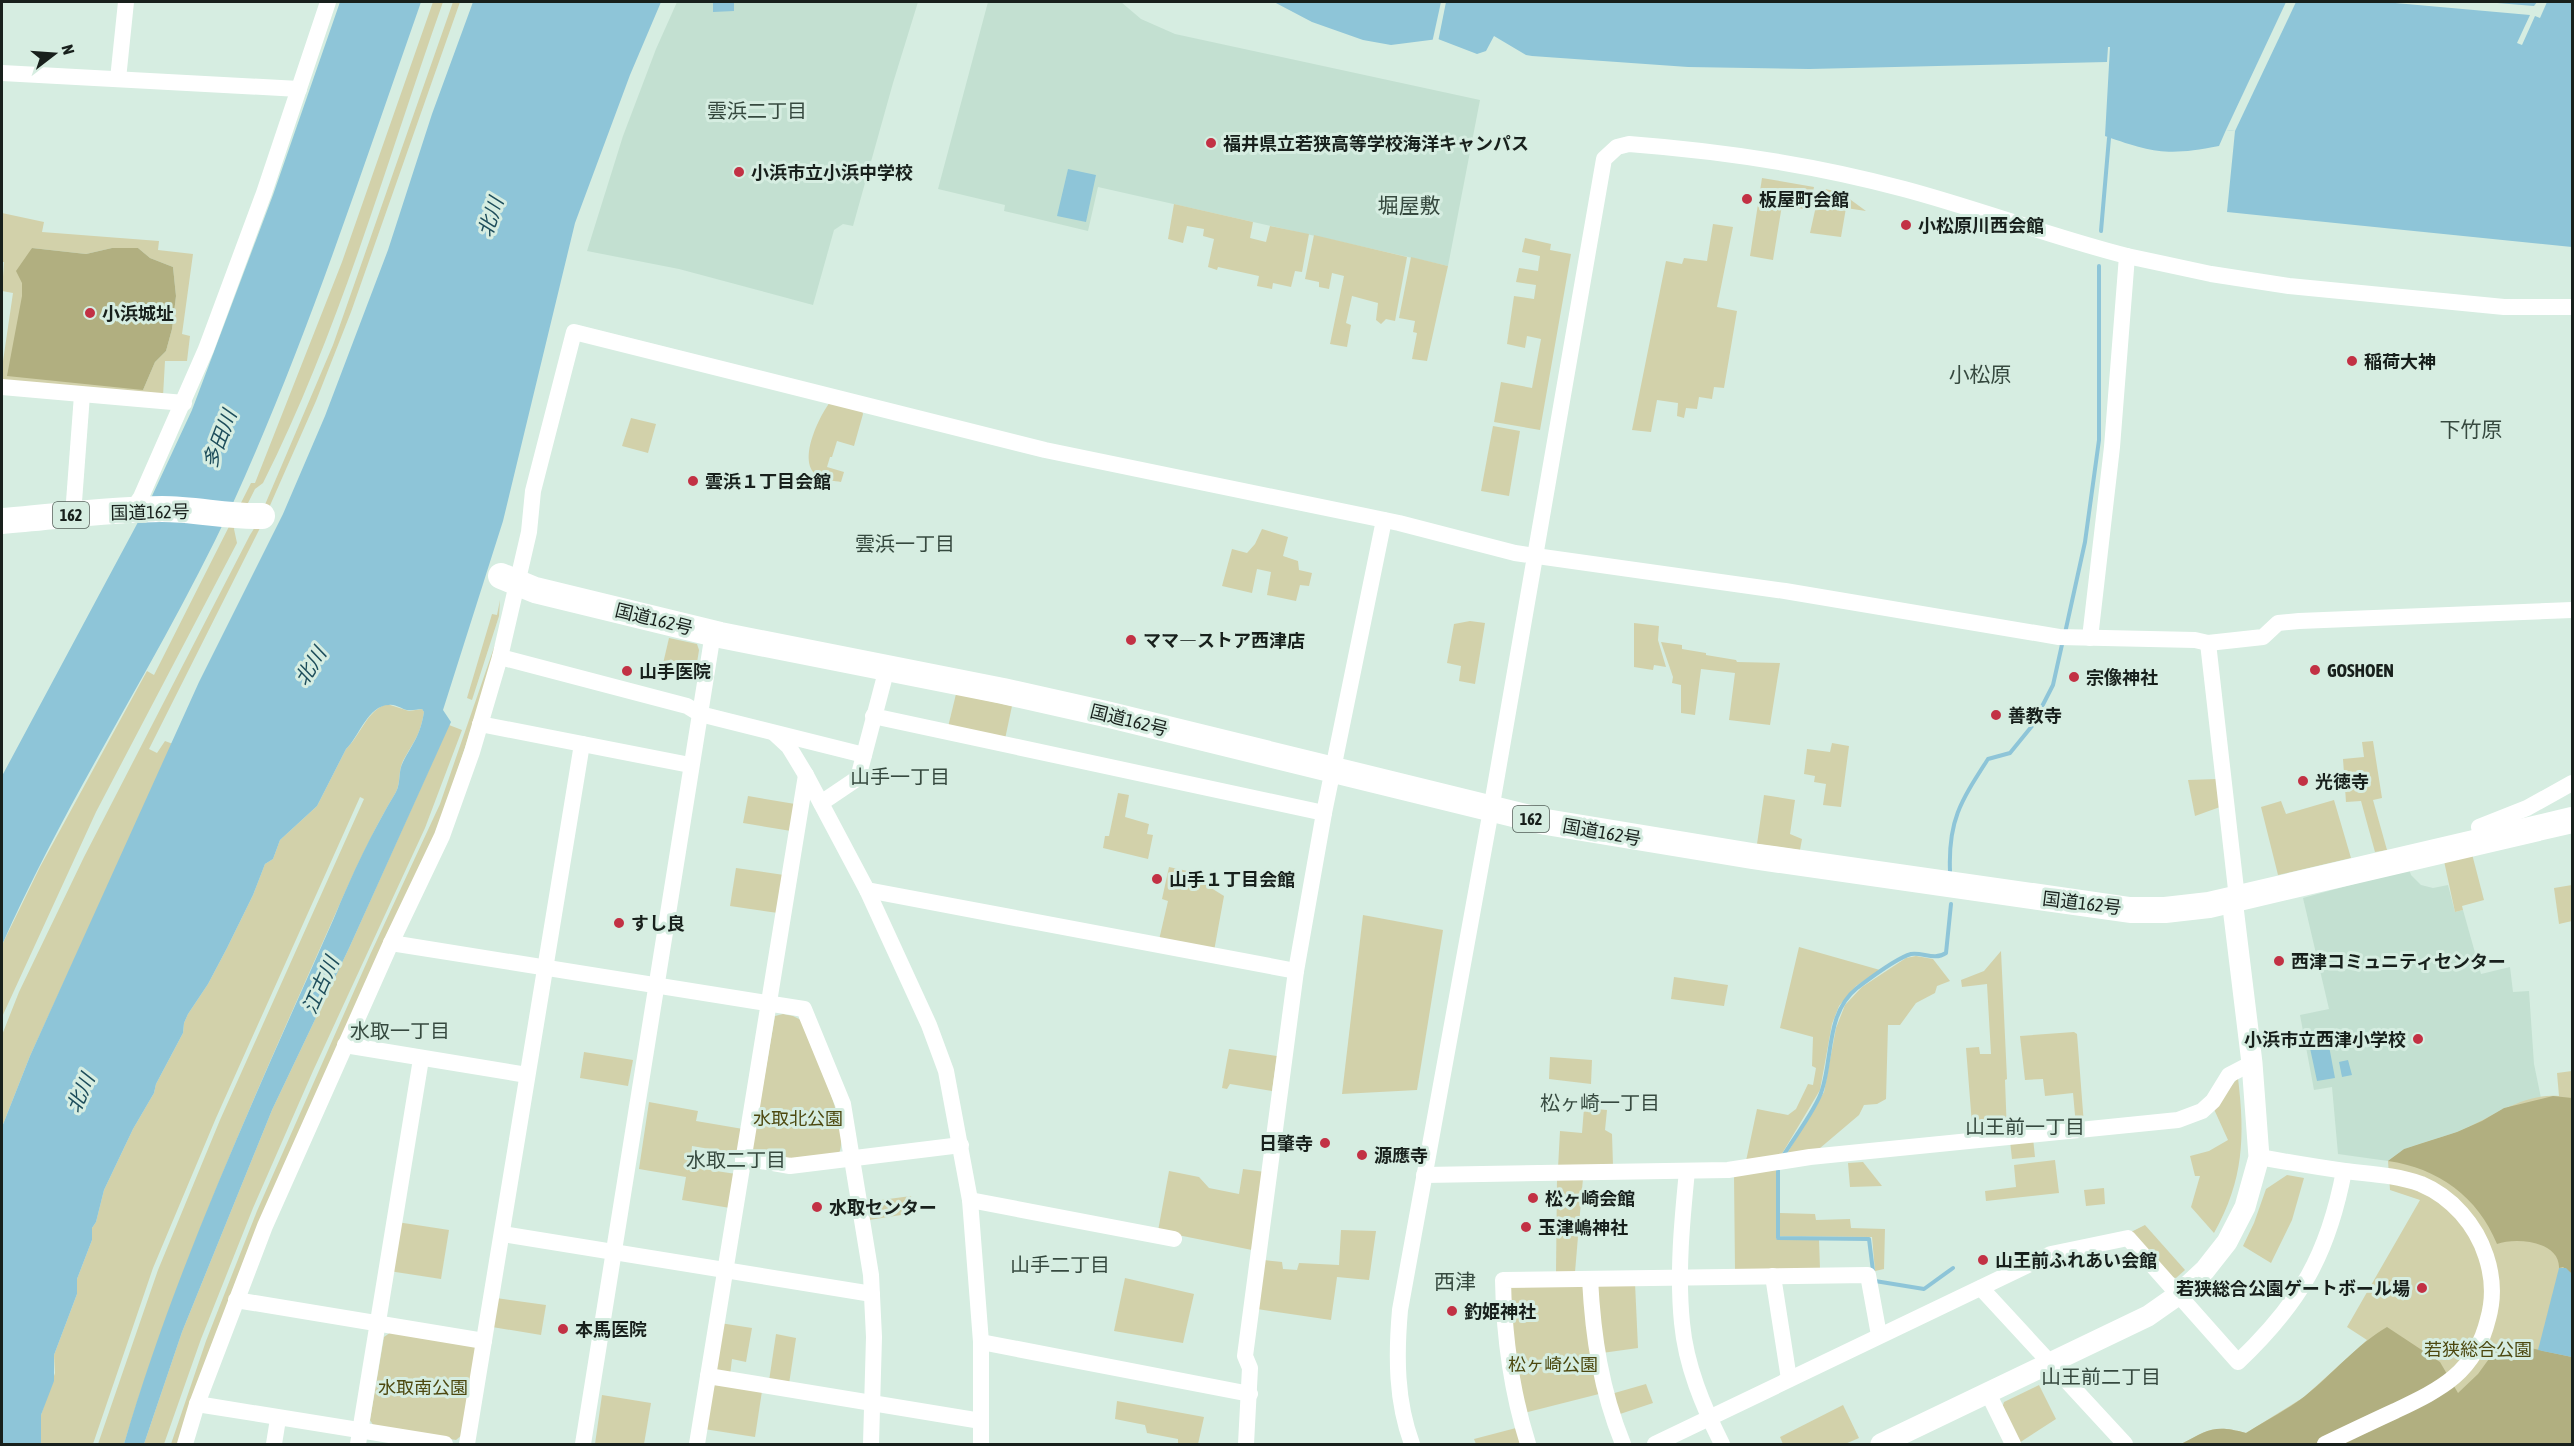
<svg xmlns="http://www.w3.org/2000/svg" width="2574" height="1446" viewBox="0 0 2574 1446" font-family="'Asap Condensed','Noto Sans JP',sans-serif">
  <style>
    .built { fill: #c3e0d1 }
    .green { fill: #d2d1aa; fill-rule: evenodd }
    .forest { fill: #b1af80 }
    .water { fill: #8ec5d8 }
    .pier { fill: #d6ede1 }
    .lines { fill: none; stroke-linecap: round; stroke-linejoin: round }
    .stream { stroke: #8ec5d8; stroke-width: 4 }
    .minor { stroke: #fff; stroke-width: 16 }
    .major { stroke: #fff; stroke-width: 21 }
    .highway { stroke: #fff; stroke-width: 26 }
    .poi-dot { fill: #c23144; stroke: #d6ede1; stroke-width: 2 }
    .labels { text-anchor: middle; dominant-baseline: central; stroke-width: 6; stroke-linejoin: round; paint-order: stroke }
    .shield { fill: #d6ede1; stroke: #515e57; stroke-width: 1.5 }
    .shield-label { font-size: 16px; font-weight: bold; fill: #18201c }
    .poi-label { font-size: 18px; font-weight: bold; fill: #18201c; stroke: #d6ede1; text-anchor: start }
    .street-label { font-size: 18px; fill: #18201c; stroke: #d6ede1 }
    .park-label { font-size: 18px; fill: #4c480f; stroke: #d6ede1 }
    .neighbourhood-label { font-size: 20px; fill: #36493f; stroke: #d6ede1 }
    .water-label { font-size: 20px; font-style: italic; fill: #1d4d5b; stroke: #d6ede1 }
    .quarter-label { font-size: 21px; fill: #36493f; stroke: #d6ede1 }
  </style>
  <rect width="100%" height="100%" fill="#d6ede1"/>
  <g class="built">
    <polygon points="677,2 918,2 893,83 853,226 843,224 834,230 813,305 679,269 587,251 623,136 656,49"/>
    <polygon points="988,2 1121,2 1141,19 1175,34 1480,100 1448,266 1098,187 1088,231 1004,211 1005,205 938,189"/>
    <polygon points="2409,869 2411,875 2421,885 2433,888 2448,885 2455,912 2463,910 2481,974 2510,967 2513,992 2529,991 2534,1064 2541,1098 2504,1108 2482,1121 2457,1132 2404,1149 2388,1161 2338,1154 2332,1087 2314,1090 2300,1015 2329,1009 2303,898"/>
  </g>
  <g class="green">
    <path d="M433,2H443C386,163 340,330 263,483L255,489L248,503L243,504L234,529L237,543L96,812L2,1017V945L40,867L147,671L154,675L251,483H255L342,262Z"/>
    <polygon points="453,2 460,2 351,312 316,401 268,510 264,507 333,345"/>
    <polygon points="1762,178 1814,187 1809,210 1782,205 1773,260 1750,256"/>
    <polygon points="1820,188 1840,192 1866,211 1846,208 1841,237 1810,233"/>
    <polygon points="1174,204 1253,222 1250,238 1266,242 1270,226 1309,234 1302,272 1295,271 1291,287 1273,283 1272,289 1257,286 1259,276 1218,267 1217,270 1208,267 1214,239 1203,236 1204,229 1187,226 1183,243 1168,239"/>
    <path d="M2,213L44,222L42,232L159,241L158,250L193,254L182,334L190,336L187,361H165L163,396L2,382V368L13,293L2,291L4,262H2ZM32,248L86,254L112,248H138L150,258L173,267L176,296L172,329L166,351L155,362L143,390L22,296V283Z"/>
    <polygon points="1713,224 1733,227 1717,307 1737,311 1724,388 1714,387 1712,399 1699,397 1697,409 1686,408 1684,418 1677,416 1678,403 1657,400 1651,432 1632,430 1666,261 1682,264 1684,258 1707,261"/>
    <polygon points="1314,235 1407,257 1395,321 1386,319 1381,324 1376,320 1378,303 1352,296 1346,323 1351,325 1347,347 1330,344 1344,276 1332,273 1329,289 1319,287 1319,282 1305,279"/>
    <polygon points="1525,238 1551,244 1550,250 1571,254 1540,430 1494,422 1501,382 1532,388 1541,339 1527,336 1525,348 1507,344 1514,296 1534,299 1536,285 1516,282 1519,268 1538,271 1540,256 1522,252"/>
    <polygon points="1411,257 1448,266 1427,361 1412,359 1417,333 1413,332 1415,321 1399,318"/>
    <path d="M830,402L862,410L863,414L854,446L837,441L832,457H830L827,467L844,472L841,482C835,481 824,480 818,476C796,463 819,417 830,402Z"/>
    <polygon points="631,418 656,424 648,453 622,446"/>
    <polygon points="1493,426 1520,431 1509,496 1481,491"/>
    <polygon points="262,524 149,749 157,753 165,741 173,744 30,1056 2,1127 2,1035 19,992 84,857 250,535 255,527"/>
    <polygon points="1262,529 1288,537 1283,556 1298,561 1299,570 1312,573 1309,586 1300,585 1296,601 1267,595 1271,572 1257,569 1252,593 1222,586 1232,549 1247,553 1255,544"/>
    <polygon points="500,600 499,616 472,700 467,698 492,614 497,615"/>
    <polygon points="1470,621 1485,623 1475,684 1459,681 1461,666 1447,663 1454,624"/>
    <polygon points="1634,623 1659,626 1658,640 1666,667 1654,665 1653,670 1634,667"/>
    <polygon points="499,633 495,656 436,836 180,1444 171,1444 206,1341 257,1211 370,955 440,804"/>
    <polygon points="669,638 697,644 699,650 695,676 662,668"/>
    <polygon points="1661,642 1682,645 1682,649 1706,653 1706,655 1736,660 1737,662 1780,663 1770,725 1729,720 1735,673 1701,669 1695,715 1681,713 1681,685 1672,683 1673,677"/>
    <polygon points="956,694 1012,706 1005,739 948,727"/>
    <path d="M387,704L409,711L422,709L424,712C420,736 414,741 403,761C398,771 401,782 396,792C372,832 353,874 334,917C257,1090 179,1263 124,1444H98L158,1270L220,1120L364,799L360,797L216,1118L153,1268L93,1444H40L41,1415L55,1373L54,1355L77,1294V1279L92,1240V1228L96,1222L104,1190L133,1129L154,1093L156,1084L183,1033L184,1023L188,1014L208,984L227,948L253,895L265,864L273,859L280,840L317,806L346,749C361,735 366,711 387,704Z"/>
    <polygon points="449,725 462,730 425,828 313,1071 253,1208 201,1339 164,1444 144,1444 182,1332 272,1110 350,946"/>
    <polygon points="2373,741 2382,798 2373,800 2387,850 2375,852 2361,801 2346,802 2343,759 2364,757 2362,742"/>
    <polygon points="1832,743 1849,746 1841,807 1823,805 1826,784 1814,782 1815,776 1804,774 1807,749 1830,752"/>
    <polygon points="2217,779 2220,807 2195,816 2188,780"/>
    <polygon points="1118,793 1129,795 1125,817 1149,824 1147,834 1153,835 1148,859 1103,848 1105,836 1109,836"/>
    <polygon points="1764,795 1795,800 1790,834 1802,839 1800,850 1757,844"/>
    <polygon points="748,796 795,804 791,831 743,823"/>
    <polygon points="2334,800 2351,858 2278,875 2261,807 2281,801 2286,814"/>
    <polygon points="2472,854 2484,900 2462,906 2463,910 2455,912 2444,861"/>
    <polygon points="1169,867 1197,873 1200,881 1224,896 1214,951 1159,940 1168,901 1162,899"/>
    <polygon points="736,868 784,875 778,913 730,906"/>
    <polygon points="2572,885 2572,921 2559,924 2554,888"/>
    <polygon points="1363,915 1443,930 1417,1090 1342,1094"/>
    <polygon points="1799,947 1880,970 1856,986 1839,1006 1832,1024 1820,1090 1780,1157 1746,1161 1757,1109 1788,1115 1796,1109 1808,1084 1813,1085 1816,1068 1812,1066 1813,1037 1780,1028"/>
    <polygon points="2001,951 2007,1079 2005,1080 2007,1134 1973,1137 1966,1048 1979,1047 1980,1054 1991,1054 1987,984 1962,987 1961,980 1984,971"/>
    <polygon points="1916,956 1933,959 1950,981 1937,986 1935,993 1916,1003 1900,1025 1888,1025 1886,1099 1877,1104 1864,1105 1859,1115 1813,1154 1785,1157 1824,1092 1836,1028 1845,1005 1862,987 1906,958"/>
    <polygon points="1674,977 1728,985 1724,1006 1671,999"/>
    <path d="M783,1014L793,1016L801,1020C811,1047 853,1131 838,1155L790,1160L755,1154L752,1149L775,1016Z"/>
    <polygon points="2074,1032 2077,1034 2084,1125 2076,1126 2073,1093 2045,1096 2043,1079 2025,1080 2020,1036"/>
    <polygon points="1229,1049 1277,1056 1272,1091 1230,1084 1227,1089 1222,1088"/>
    <polygon points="584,1052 633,1060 628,1086 580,1078"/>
    <polygon points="1550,1057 1592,1060 1591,1084 1549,1079"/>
    <path d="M2572,1071V1444H2181C2208,1430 2214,1424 2246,1433L2304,1397L2367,1340L2347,1327L2420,1200L2390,1190L2388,1161C2412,1142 2433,1142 2460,1131C2491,1118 2523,1093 2559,1096L2557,1073Z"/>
    <path d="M2238,1078C2245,1136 2244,1180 2214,1233L2191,1207L2200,1176H2195L2190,1156L2209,1151L2228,1140L2213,1107Z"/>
    <polygon points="649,1102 698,1111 696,1121 743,1129 739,1154 692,1146 690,1167 736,1174 730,1208 682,1200 686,1177 639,1169"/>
    <polygon points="1584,1108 1607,1110 1605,1130 1612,1134 1613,1166 1558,1168 1560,1131 1582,1133"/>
    <polygon points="2033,1138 2035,1157 2012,1159 2010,1141"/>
    <polygon points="2055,1160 2059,1193 1986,1201 1985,1191 2016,1187 2014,1165"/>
    <polygon points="1863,1162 1882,1186 1850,1187 1848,1163"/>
    <polygon points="1243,1169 1265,1172 1257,1251 1158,1231 1169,1171 1199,1177 1209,1188 1239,1194"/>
    <polygon points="1776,1169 1776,1239 1819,1240 1820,1269 1735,1270 1734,1175"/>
    <polygon points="2287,1175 2304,1178 2292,1220 2271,1263 2243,1246 2254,1223 2266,1189"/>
    <polygon points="1583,1178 1575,1272 1556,1272 1557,1180"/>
    <polygon points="2104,1188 2105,1204 2086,1206 2084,1190"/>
    <polygon points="911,1196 914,1213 869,1220 866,1202"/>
    <polygon points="1780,1213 1815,1214 1816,1220 1850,1219 1851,1228 1885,1229 1884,1269 1875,1271 1872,1237 1780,1236"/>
    <polygon points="397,1222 449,1230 441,1279 389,1271"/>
    <polygon points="2145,1225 2185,1270 2176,1278 2170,1277 2131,1232"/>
    <polygon points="1341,1230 1376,1231 1369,1280 1337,1277 1331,1320 1257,1309 1264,1260 1282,1262 1283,1269 1297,1270 1299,1263 1339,1265"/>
    <polygon points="1125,1278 1194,1294 1183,1343 1114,1331"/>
    <polygon points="1635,1283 1638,1348 1602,1353 1597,1288 1601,1284"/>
    <polygon points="1581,1284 1586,1288 1599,1394 1524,1413 1519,1392 1509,1289 1513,1285"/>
    <polygon points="496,1298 546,1305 541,1335 492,1327"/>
    <polygon points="720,1323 752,1328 746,1362 732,1359 730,1375 720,1373 714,1366"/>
    <polygon points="391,1332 473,1345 478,1350 463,1434 456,1440 375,1428 370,1420 384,1337"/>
    <polygon points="776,1334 796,1338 789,1384 769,1381"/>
    <polygon points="715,1383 762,1391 755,1437 704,1429"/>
    <polygon points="1646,1384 1653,1403 1617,1415 1611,1394"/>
    <polygon points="2039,1385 2056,1419 2019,1443 2002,1408 2004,1402"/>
    <polygon points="602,1395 651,1403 644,1444 595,1444"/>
    <polygon points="1117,1401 1204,1417 1198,1444 1178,1444 1178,1439 1147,1433 1145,1425 1115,1419"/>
    <polygon points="1843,1405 1859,1438 1845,1444 1783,1444 1780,1437"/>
    <polygon points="1516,1428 1521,1444 1476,1444 1474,1439"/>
  </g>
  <g class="forest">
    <polygon points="32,248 86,254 112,248 138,248 150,258 173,267 176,296 172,329 166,351 155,362 143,390 7,376 22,296 22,283 16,271"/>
    <path d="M2553,1096L2572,1098V1274L2563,1267L2559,1268C2560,1241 2516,1237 2497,1244C2478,1197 2438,1168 2388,1161L2404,1149L2457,1132L2482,1121L2504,1108Z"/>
    <path d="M2387,1327L2440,1362L2458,1393L2478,1374L2499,1345H2516L2572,1357V1444H2181C2208,1430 2214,1424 2246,1433C2265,1421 2287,1410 2305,1396C2333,1374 2356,1345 2387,1327Z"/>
  </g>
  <g class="water">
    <path d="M340,2H421C362,170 307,340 233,503C163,654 69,793 2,945V776L152,496L192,410L273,195Z"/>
    <path d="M473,2H661L630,75L575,223L503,521L443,710L451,722L350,946L272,1110L182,1332L144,1444H124C177,1263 258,1090 334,918C352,874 372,832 396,792C401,782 398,771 403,762C414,741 420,736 424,712L422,709C417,709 412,711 407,710C401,709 396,704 389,705C368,705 359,737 346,749L317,806L280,840L273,859L265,864L253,895L227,948L208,984L188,1014L184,1023L183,1033L156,1084L154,1093L133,1129L104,1190L96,1222L92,1228V1240L77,1279V1294L54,1355V1381L41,1415V1444H2V1127L30,1056L199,682L283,514L325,416L388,250L432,114Z"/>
    <polygon points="713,2 734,2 734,11 713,12"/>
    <path d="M1274,2H2572V247L2227,212L2235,131L2226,130L2219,146C2168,156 2153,153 2105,136L2110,47H2108L2107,62L1809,69L1688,67L1532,56L1526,55L1494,36L1486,51L1477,54L1438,39L1391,45L1363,40L1312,22Z"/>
    <polygon points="1068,169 1096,175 1086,222 1057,216"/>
    <polygon points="2326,1030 2335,1078 2317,1081 2307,1034"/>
    <polygon points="2348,1060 2352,1075 2342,1077 2339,1062"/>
    <polygon points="2559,1268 2566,1268 2572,1274 2572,1357 2538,1350"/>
  </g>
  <g class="pier">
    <polygon points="1441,2 1446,2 1438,42 1432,43"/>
    <polygon points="2286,2 2296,2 2235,131 2226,130"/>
    <polygon points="2384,2 2485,2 2534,6 2537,2 2547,2 2540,18 2535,16 2522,45 2517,43 2530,15"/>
  </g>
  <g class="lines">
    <g class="stream">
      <polyline points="2101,231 2109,138"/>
      <polyline points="2065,633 2085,542 2099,440 2099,266"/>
      <path d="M1950,871C1948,820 1961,801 1988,759L2010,753L2032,726L2053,685L2063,640"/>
      <path d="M1783,1156C1793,1139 1817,1108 1822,1090C1833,1056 1826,1013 1857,988C1869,979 1896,958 1911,954C1923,952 1934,961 1946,953L1951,904"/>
      <polyline points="1778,1169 1778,1238 1869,1239 1873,1271"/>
      <polyline points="1875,1281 1924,1289 1953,1268"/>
    </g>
    <g class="minor">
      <polyline points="2,73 299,89"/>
      <polyline points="118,79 126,2"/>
      <polyline points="2,387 184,403"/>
      <polyline points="132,510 141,497 206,349 264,193 328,2"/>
      <polyline points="73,515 82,395"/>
      <polyline points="2090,638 2112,447 2127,256 2211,274 2289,286 2504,307 2572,307"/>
      <polyline points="2208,643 2237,898"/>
      <polyline points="500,657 687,706 700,714 864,755"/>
      <polyline points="873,716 1324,813"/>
      <polyline points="480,724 690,765"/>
      <polyline points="775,734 789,747 806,775 867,890 929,1025 946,1071 970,1200 981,1342 981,1444"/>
      <polyline points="821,803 858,778 887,668"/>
      <polyline points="2482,840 2479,827 2527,808 2572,783"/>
      <polyline points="867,890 1296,971"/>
      <polyline points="391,943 804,1009 843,1104 871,1275 874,1337 871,1444"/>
      <polyline points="345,1045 527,1075"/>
      <path d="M2259,1157C2287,1162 2316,1167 2345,1171C2370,1174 2396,1175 2421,1184C2452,1197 2476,1225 2486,1256C2493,1277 2494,1298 2488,1319C2475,1373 2441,1389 2395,1411C2371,1422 2348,1433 2325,1444"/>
      <polyline points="743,1158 790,1166 961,1145"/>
      <path d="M1687,1171C1682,1221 1677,1273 1682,1323C1686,1366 1703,1406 1722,1444"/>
      <polyline points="1424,1175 1728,1170 1810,1157 2178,1120 2202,1111 2213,1101 2229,1075 2252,1063"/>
      <polyline points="970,1200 1174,1239"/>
      <polyline points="503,1234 872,1294"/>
      <polyline points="1773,1276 1789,1379"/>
      <path d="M1590,1279C1593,1337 1601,1390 1623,1444"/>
      <polyline points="1981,1288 2125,1444"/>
      <polyline points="236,1300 484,1341"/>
      <polyline points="981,1342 1250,1394"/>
      <polyline points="708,1376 981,1421"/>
      <polyline points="1988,1393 2013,1444"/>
      <polyline points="197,1404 445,1444"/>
      <polyline points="185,1444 197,1404 265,1226 391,943 442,836 472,752 500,657 529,532 533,491 574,332 1045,450 1399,523 1515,553 1785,591 2059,637 2195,640 2208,643 2263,637 2278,623 2299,621 2572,610"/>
      <polyline points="274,1444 278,1419"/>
      <polyline points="358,1444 421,1059"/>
      <polyline points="467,1444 582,744"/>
      <polyline points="583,1444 713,633"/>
      <polyline points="697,1444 806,775"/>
      <polyline points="1246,1444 1250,1368 1245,1356 1296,971 1324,813 1384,520"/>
      <path d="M1412,1444C1396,1401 1396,1356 1400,1310L1491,810L1604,159L1617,147L1629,144C1721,151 1815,165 1904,189C1979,209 2052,237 2127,256"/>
      <path d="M1528,1444C1511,1390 1504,1337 1503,1280L1868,1275L1879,1335"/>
      <path d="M1655,1444L2051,1254L2128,1238L2238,1362C2300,1303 2328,1255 2344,1171"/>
    </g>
    <polyline class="major" points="1881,1444 2148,1316 2178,1295 2205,1270 2227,1242 2245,1207 2259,1157 2252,1063 2232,899"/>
    <g class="highway">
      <path d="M2,521C55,517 108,509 162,509C196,509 228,517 262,516"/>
      <polyline points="501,576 535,590 720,635 1003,691 1110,715 1546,822 1752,856 2130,910 2165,910 2209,905 2572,820"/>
    </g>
  </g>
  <g class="poi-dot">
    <circle cx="1211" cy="143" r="6"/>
    <circle cx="739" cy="172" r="6"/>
    <circle cx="1747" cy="199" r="6"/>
    <circle cx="1906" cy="225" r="6"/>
    <circle cx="90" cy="313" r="6"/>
    <circle cx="2352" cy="361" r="6"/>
    <circle cx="693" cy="481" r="6"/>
    <circle cx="1131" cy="640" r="6"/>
    <circle cx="2315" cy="670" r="6"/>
    <circle cx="627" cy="671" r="6"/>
    <circle cx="2074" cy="677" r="6"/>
    <circle cx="1996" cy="715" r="6"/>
    <circle cx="2303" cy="781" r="6"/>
    <circle cx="1157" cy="879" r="6"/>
    <circle cx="619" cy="923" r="6"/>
    <circle cx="2279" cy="961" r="6"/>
    <circle cx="2418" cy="1039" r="6"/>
    <circle cx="1325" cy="1143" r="6"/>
    <circle cx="1362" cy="1155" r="6"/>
    <circle cx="1533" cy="1198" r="6"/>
    <circle cx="817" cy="1207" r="6"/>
    <circle cx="1526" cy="1227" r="6"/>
    <circle cx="1983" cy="1260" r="6"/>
    <circle cx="2422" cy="1288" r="6"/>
    <circle cx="1452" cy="1311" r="6"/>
    <circle cx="563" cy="1329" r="6"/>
  </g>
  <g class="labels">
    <g class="shield">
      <rect x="53" y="502" width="36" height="26" rx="4.5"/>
      <rect x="1513" y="806" width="36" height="26" rx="4.5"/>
    </g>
    <g class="shield-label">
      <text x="71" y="515">162</text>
      <text x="1531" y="819">162</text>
    </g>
    <g class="poi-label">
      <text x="1223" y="143">福井県立若狭高等学校海洋キャンパス</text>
      <text x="751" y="172">小浜市立小浜中学校</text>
      <text x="1759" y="199">板屋町会館</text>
      <text x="1918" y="225">小松原川西会館</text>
      <text x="102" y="313">小浜城址</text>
      <text x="2364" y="361">稲荷大神</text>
      <text x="705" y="481">雲浜１丁目会館</text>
      <text x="1143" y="640">ママ―ストア西津店</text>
      <text x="2327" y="670">GOSHOEN</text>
      <text x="639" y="671">山手医院</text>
      <text x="2086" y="677">宗像神社</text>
      <text x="2008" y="715">善教寺</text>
      <text x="2315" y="781">光徳寺</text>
      <text x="1169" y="879">山手１丁目会館</text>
      <text x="631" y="923">すし良</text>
      <text x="2291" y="961">西津コミュニティセンター</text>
      <text x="2406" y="1039" text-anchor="end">小浜市立西津小学校</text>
      <text x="1313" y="1143" text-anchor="end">日肇寺</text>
      <text x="1374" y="1155">源應寺</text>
      <text x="1545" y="1198">松ヶ崎会館</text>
      <text x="829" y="1207">水取センター</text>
      <text x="1538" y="1227">玉津嶋神社</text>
      <text x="1995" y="1260">山王前ふれあい会館</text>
      <text x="2410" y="1288" text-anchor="end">若狭総合公園ゲートボール場</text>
      <text x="1464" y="1311">釣姫神社</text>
      <text x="575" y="1329">本馬医院</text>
    </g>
    <g class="street-label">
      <text transform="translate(150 512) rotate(-1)">国道162号</text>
      <text transform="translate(654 619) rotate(14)">国道162号</text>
      <text transform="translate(1129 720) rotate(14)">国道162号</text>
      <text transform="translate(1602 832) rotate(10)">国道162号</text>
      <text transform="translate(2082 903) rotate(7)">国道162号</text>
    </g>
    <g class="park-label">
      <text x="798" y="1118">水取北公園</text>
      <text x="2478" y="1349">若狭総合公園</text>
      <text x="1553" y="1364">松ヶ崎公園</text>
      <text x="423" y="1387">水取南公園</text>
    </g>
    <g class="neighbourhood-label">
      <text x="757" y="110">雲浜二丁目</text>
      <text x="905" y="543">雲浜一丁目</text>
      <text x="900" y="776">山手一丁目</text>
      <text x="400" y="1030">水取一丁目</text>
      <text x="1600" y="1102">松ヶ崎一丁目</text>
      <text x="2025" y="1126">山王前一丁目</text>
      <text x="736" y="1159">水取二丁目</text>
      <text x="1060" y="1264">山手二丁目</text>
      <text x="2101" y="1376">山王前二丁目</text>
    </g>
    <g class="water-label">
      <text transform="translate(490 217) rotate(-72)">北川</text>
      <text transform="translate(219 439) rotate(-69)">多田川</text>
      <text transform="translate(310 666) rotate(-58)">北川</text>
      <text transform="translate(320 985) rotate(-66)">江古川</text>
      <text transform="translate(80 1093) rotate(-66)">北川</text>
    </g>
    <g class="quarter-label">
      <text x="1409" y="205">堀屋敷</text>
      <text x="1980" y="374">小松原</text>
      <text x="2471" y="429">下竹原</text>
      <text x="1455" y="1281">西津</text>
    </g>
  </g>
  <rect width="2574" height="1446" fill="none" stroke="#18201c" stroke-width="6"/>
  <g transform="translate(54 54) rotate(73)" stroke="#d6ede1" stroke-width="4.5" paint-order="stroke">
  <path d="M0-4.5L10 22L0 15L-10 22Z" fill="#18201c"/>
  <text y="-9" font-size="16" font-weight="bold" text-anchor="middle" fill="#18201c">N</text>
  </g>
</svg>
